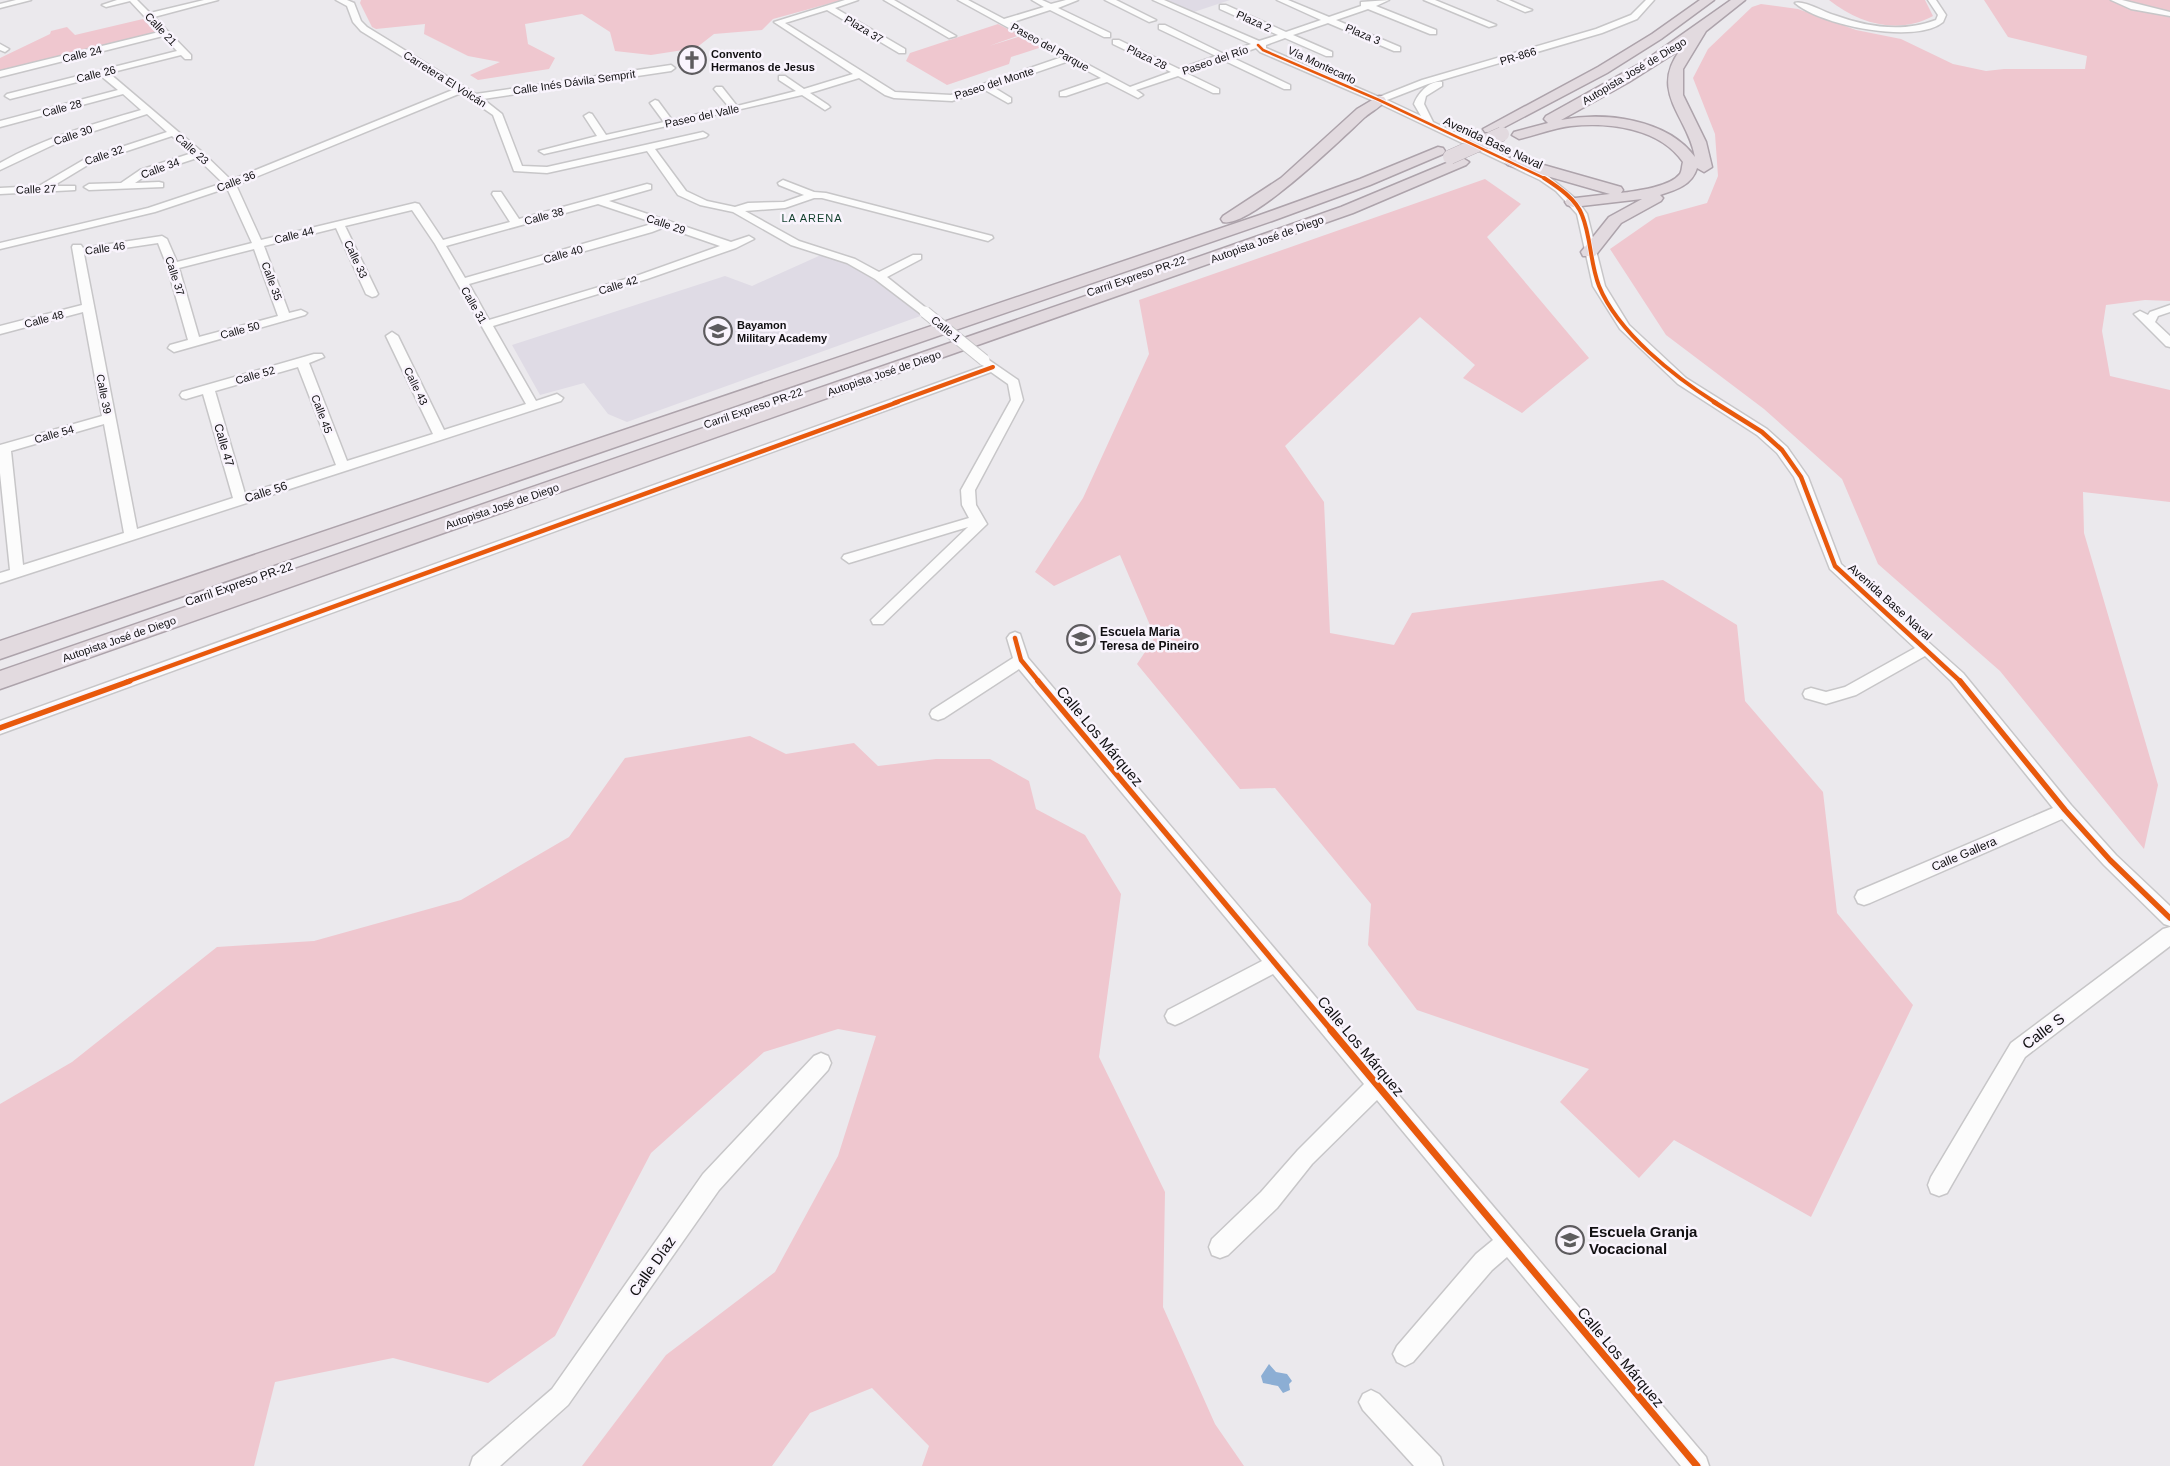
<svg xmlns="http://www.w3.org/2000/svg" width="2170" height="1466" viewBox="0 0 2170 1466" font-family="Arial,sans-serif">
  <style>
    .built { fill: #dfdbe5 }
    .green { fill: #efc7cf }
    .water { fill: #8caed4 }
    .lines { fill: none; stroke-linecap: round; stroke-linejoin: round }
    .minor-tunnel { stroke: #cac8cc; stroke-width: 9; stroke-dasharray: 9 4.5; stroke-linecap: butt }
    .minor-casing { stroke: #c7c6c8; stroke-width: 3 }
    .highway-casing { stroke: #ada3ab; stroke-width: 3 }
    .minor { fill: #fcfcfc; fill-rule: evenodd }
    .highway { fill: #e2dadf; fill-rule: evenodd }
    .minor-bridge-casing { stroke: #c7c6c8; stroke-width: 13; stroke-linecap: butt }
    .highway-bridge-casing { stroke: #ada3ab; stroke-width: 15; stroke-linecap: butt }
    .minor-bridge { stroke: #fcfcfc; stroke-width: 11 }
    .highway-bridge { stroke: #e2dadf; stroke-width: 14 }
    .cycleway-far4-casing { stroke: #f9f4fd; stroke-width: 4.5 }
    .cycleway-far3-casing { stroke: #f9f4fd; stroke-width: 5.5 }
    .cycleway-far2-casing { stroke: #f9f4fd; stroke-width: 7 }
    .cycleway-far1-casing { stroke: #f9f4fd; stroke-width: 9 }
    .cycleway-casing { stroke: #f9f4fd; stroke-width: 10 }
    .cycleway-far4 { stroke: #e8590c; stroke-width: 2.5 }
    .cycleway-far3 { stroke: #e8590c; stroke-width: 4 }
    .cycleway-far2 { stroke: #e8590c; stroke-width: 4.5 }
    .cycleway-far1 { stroke: #e8590c; stroke-width: 5.5 }
    .cycleway { stroke: #e8590c; stroke-width: 7 }
    .labels { text-anchor: middle; dominant-baseline: central; stroke-width: 5; stroke-linejoin: round; paint-order: stroke }
    .far-street-label { font-size: 11px; fill: #100f11; stroke: #f9f4fd }
    .far-poi-label { font-size: 11px; font-weight: bold; fill: #100f11; stroke: #f9f4fd; text-anchor: start }
    .far-neighbourhood-label { font-size: 11px; letter-spacing: 1px; fill: #103e2b; stroke: #f9f4fd }
    .street-label { font-size: 12px; fill: #100f11; stroke: #f9f4fd }
    .poi-label { font-size: 12px; font-weight: bold; fill: #100f11; stroke: #f9f4fd; text-anchor: start }
    .near-street-label { font-size: 15px; fill: #100f11; stroke: #f9f4fd }
    .near-poi-label { font-size: 15px; font-weight: bold; fill: #100f11; stroke: #f9f4fd; text-anchor: start }
  </style>
  <rect width="100%" height="100%" fill="#ebe9ed"/>
  <g class="built">
    <polygon points="1167,0 1230,0 1194,12"/>
    <polygon points="821,255 849,264 926,314 627,422 608,414 584,383 540,395 512,345 725,276 752,286"/>
  </g>
  <g class="green">
    <polygon points="361,0 842,0 773,19 762,30 714,34 696,48 651,55 615,51 610,32 582,14 525,24 528,44 555,58 549,69 478,80 470,75 500,62 468,56 424,34 425,24 376,29 372,27 360,3"/>
    <path d="M1829,0H1925L1933,16C1899,35 1859,24 1829,0Z"/>
    <polygon points="1984,0 2170,0 2170,301 2145,300 2106,305 2102,331 2110,376 2170,390 2170,502 2083,492 2084,533 2158,785 2144,849 2000,671 1878,564 1842,479 1764,409 1666,335 1610,249 1656,217 1707,203 1718,176 1715,134 1693,78 1708,49 1752,7 1761,4 1798,9 1856,30 1901,39 1953,64 1986,71 2004,69 2085,69 2087,56 2008,37"/>
    <polygon points="143,19 156,33 0,72 0,58 50,34 51,31 67,27 75,35"/>
    <polygon points="998,24 1020,35 989,46 1021,36 1042,47 1011,57 1009,64 947,85 906,61 910,53"/>
    <polygon points="1485,179 1521,204 1487,237 1589,358 1522,413 1463,378 1475,365 1420,317 1285,446 1324,502 1330,633 1394,645 1412,613 1663,580 1737,625 1745,701 1823,792 1837,913 1913,1005 1811,1217 1674,1140 1639,1178 1560,1102 1589,1069 1417,1010 1368,945 1371,904 1275,788 1240,789 1137,664 1155,637 1120,555 1054,586 1035,572 1083,498 1149,354 1139,300"/>
    <polygon points="750,736 786,754 854,743 878,766 936,759 990,759 1029,781 1036,809 1085,835 1121,894 1099,1057 1165,1192 1163,1307 1215,1424 1244,1466 922,1466 929,1446 872,1388 810,1413 772,1466 582,1466 666,1355 775,1272 838,1156 876,1036 838,1029 764,1052 651,1153 555,1336 488,1383 393,1358 275,1382 254,1466 0,1466 0,1104 72,1062 217,947 314,941 461,900 569,837 625,758"/>
  </g>
  <polygon class="water" points="1269,1364 1276,1372 1287,1374 1292,1381 1289,1384 1290,1390 1283,1393 1278,1386 1263,1383 1261,1376"/>
  <g class="lines">
    <polyline class="minor-tunnel" points="1288,56 1294,58"/>
    <defs>
      <g id="minor">
        <polygon points="16,0 31,0 0,8 0,4"/>
        <path d="M117,0H137L150,13L204,0H218L154,17L191,55V59H185L181,55L109,73L202,152L231,180L455,89L361,31L353,22L347,6L336,0H347L354,3L361,21L367,27L476,94L671,65L675,68L671,71L483,99L502,114L522,166L547,167L703,132L708,135L706,137L655,149L686,191L707,201L735,207L748,203L784,202L804,195L779,185L778,183L783,180L814,192L826,193L992,236L993,238L988,241L822,198H814L785,208L745,211L799,241L855,259L879,272L913,255H921V259L887,277L931,312L929,314H921L875,279L847,263L791,245L733,212L700,205L678,195L647,151L547,173L514,171L493,115L461,93L236,185L261,240L415,203L419,204L443,240L510,222L492,194L493,192H501L519,219L647,184L651,185V189L609,201L731,242L749,236L754,239L736,248L647,279L493,326L536,401L557,394L563,398L561,401L0,583V573L10,570L0,473V445L102,416L83,312L0,334V326L82,305L72,247L73,245H81L83,248L162,236L167,239L177,262L252,243L227,188L155,212L0,249V243L148,208L223,183L197,158L148,174L135,183L159,182L163,183V187L89,190L84,187L89,184L121,183L140,170L192,153L172,136L91,163L53,186H75V190L0,194V188L39,186L85,159L167,132L147,114L57,143L0,170V163C44,138 93,124 141,110L123,94L0,127V121L118,90L101,76L10,99L5,96L7,94L177,51L163,36L0,77V71L159,32L130,1L106,7L102,5ZM598,204L655,223L465,278L446,246ZM412,210L435,244L526,404L444,430L398,336L392,332L386,336L433,434L347,461L309,363L324,357L322,354H314L182,392L180,395L182,398L186,399L203,394L233,498L137,529L84,254L158,243L167,266L188,340L170,345L168,348L174,352L305,315L307,313L301,310L289,313L264,246L336,228L366,294L372,297L376,296L378,294L345,226ZM665,227L720,246L639,275L489,320L469,284L652,232ZM254,249L278,316L199,337L179,268ZM298,367L336,465L245,494L215,391ZM104,424L124,533L23,565L11,451Z"/>
        <path d="M845,0H858L835,8L905,49V53H899L827,10L785,23L895,92L951,95L1062,57L958,0H968L1004,19L1044,7L1032,0H1042L1051,4L1066,0H1078L1058,8L1110,33V37H1104L1050,10L1010,23L1130,87L1171,72L1113,44V40H1119L1179,69L1216,56L1159,29V25H1165L1224,54L1251,44L1153,0H1164L1259,41L1278,35L1220,9V5H1226L1286,32L1321,20L1277,0H1288L1329,17L1361,6V2L1389,0L1376,6L1436,30V34H1430L1368,9L1336,20L1400,47V51H1394L1328,23L1293,35L1332,52V56H1326L1285,38L1266,45V48L1379,97L1422,80L1596,29L1631,15L1646,0H1654L1637,19L1602,33L1428,84L1387,100L1421,116L1414,104C1418,93 1430,80 1442,82V86L1426,96L1424,104L1433,122L1548,176L1577,200L1587,214L1605,286L1629,325L1686,378L1767,429L1787,447L1808,477L1841,564L1963,673L2071,805L2116,855L2170,906V926L2164,924L2104,865L2062,819L1870,903L1864,905L1858,903L1855,897L1858,891L2053,808L1951,681L1925,656L1856,695L1826,704L1805,698L1803,694L1805,690L1811,688L1826,692L1845,687L1915,648L1830,569L1794,477L1777,453L1757,435L1678,384L1620,329L1593,286L1577,214L1556,191L1540,180L1376,102L1260,52L1256,48L1231,57L1290,85V89H1284L1223,60L1186,73L1219,89V93H1213L1178,76L1136,90L1143,95L1138,98L1107,82L1066,96H1060V92L1101,78L1069,61L993,87L1011,98V102L1008,103L985,90L952,101L894,98L885,95L859,78L810,93L828,105L830,107L825,110L802,95L544,154L539,151L597,136L584,116L589,113L592,114L606,135L664,122L650,103L655,100L658,101L672,120L729,107L714,89L716,87H722L737,106L796,91L779,80V76H785L804,89L853,74L774,22Z"/>
        <polygon points="884,0 894,0 956,36 949,38"/>
        <polygon points="1105,0 1116,0 1156,20 1149,22"/>
        <polygon points="1424,0 1435,0 1496,25 1489,27"/>
        <polygon points="1498,0 1509,0 1532,10 1525,12"/>
        <path d="M1928,0H1936L1946,15L1943,22C1915,45 1820,25 1795,3C1803,0 1824,12 1834,15C1867,27 1902,33 1936,20L1938,15Z"/>
        <polygon points="2111,0 2122,0 2170,12 2170,16 2131,9"/>
        <polygon points="0,44 9,49 5,52 0,50"/>
        <polygon points="2170,305 2170,312 2158,316 2155,322 2170,336 2170,347 2166,346 2134,314 2140,311 2148,315 2150,312"/>
        <polygon points="986,358 1018,380 1023,400 975,490 976,505 987,524 883,624 873,624 871,620 968,527 849,563 842,558 844,555 969,518 962,505 961,490 1011,400 1008,384 991,372 0,734 0,721 984,366 980,362"/>
        <polygon points="1015,632 1020,634 1028,658 1706,1457 1709,1466 1681,1466 1507,1257 1492,1270 1413,1362 1405,1366 1397,1362 1393,1354 1397,1346 1476,1254 1493,1240 1377,1100 1312,1164 1277,1208 1228,1255 1220,1258 1212,1255 1209,1247 1212,1239 1261,1192 1298,1150 1364,1084 1273,974 1182,1022 1175,1025 1168,1022 1165,1016 1168,1010 1262,961 1019,669 944,718 938,720 932,718 930,714 932,710 1013,658 1007,638 1010,634"/>
        <polygon points="2170,927 2170,946 2025,1057 1947,1193 1939,1196 1931,1193 1928,1185 1931,1177 2011,1043 2163,929"/>
        <polygon points="821,1053 828,1056 831,1063 828,1070 719,1190 568,1405 500,1466 470,1466 473,1457 552,1389 703,1174 814,1056"/>
        <polygon points="1371,1390 1379,1394 1440,1457 1443,1466 1414,1466 1363,1410 1359,1402 1363,1394"/>
      </g>
      <g id="highway">
        <polygon points="1700,0 1714,0 1661,39 1607,73 1495,132 1485,132 1483,129 1598,67 1652,34"/>
        <path d="M1731,0H1745L1706,31L1683,69V95L1706,142L1712,167L1704,172L1697,168C1692,185 1676,190 1660,195L1663,198L1661,201L1621,223L1595,256H1583L1581,252L1609,217L1642,199L1573,207L1567,205L1565,202L1567,199L1610,194L1508,165L1505,162L1508,159L1513,157L1526,160L1621,187L1623,190L1621,193C1636,191 1670,187 1680,174C1682,171 1682,165 1683,162C1660,128 1609,122 1571,126C1554,128 1536,135 1519,139L1512,135L1514,132L1548,123L1544,119L1546,116L1643,62ZM1681,49C1648,92 1688,116 1695,157C1668,119 1604,111 1561,120L1629,82Z"/>
        <path d="M1379,96L1384,97L1386,100C1381,107 1372,111 1365,117C1343,137 1250,229 1223,222L1221,219L1223,216L1281,178L1357,109Z"/>
        <polygon points="1438,147 1443,148 1445,151 1443,154 1370,185 1272,221 0,659 0,641 1260,215 1360,179"/>
        <polygon points="1461,157 1469,162 1466,165 1353,213 0,689 0,671 1161,270 1341,207"/>
      </g>
    </defs>
    <use href="#minor" class="minor-casing"/>
    <use href="#highway" class="highway-casing"/>
    <use href="#minor" class="minor"/>
    <use href="#highway" class="highway"/>
    <defs>
      <polyline id="minor-bridge" points="925,312 984,360"/>
      <polyline id="highway-bridge" points="1450,157 1502,134"/>
    </defs>
    <use href="#minor-bridge" class="minor-bridge-casing"/>
    <use href="#highway-bridge" class="highway-bridge-casing"/>
    <use href="#minor-bridge" class="minor-bridge"/>
    <use href="#highway-bridge" class="highway-bridge"/>
    <defs>
      <polyline id="cycleway-far4" points="1258,45 1263,50 1379,100 1546,179"/>
      <g id="cycleway-far3">
        <path d="M1544,178C1558,187 1576,199 1582,215C1591,237 1590,263 1599,286C1618,333 1675,377 1716,403"/>
        <polyline points="894,403 993,367"/>
      </g>
      <g id="cycleway-far2">
        <polyline points="1714,402 1762,432 1782,450 1801,477 1835,566 1961,682"/>
        <polyline points="1015,638 1021,660 1039,682"/>
        <polyline points="126,682 898,402"/>
      </g>
      <g id="cycleway-far1">
        <polyline points="1038,681 1332,1031"/>
        <polyline points="1960,681 2065,810 2110,860 2170,918"/>
        <polyline points="0,728 130,681"/>
      </g>
      <polyline id="cycleway" points="1331,1030 1697,1466"/>
    </defs>
    <use href="#cycleway-far4" class="cycleway-far4-casing"/>
    <use href="#cycleway-far3" class="cycleway-far3-casing"/>
    <use href="#cycleway-far2" class="cycleway-far2-casing"/>
    <use href="#cycleway-far1" class="cycleway-far1-casing"/>
    <use href="#cycleway" class="cycleway-casing"/>
    <use href="#cycleway-far4" class="cycleway-far4"/>
    <use href="#cycleway-far3" class="cycleway-far3"/>
    <use href="#cycleway-far2" class="cycleway-far2"/>
    <use href="#cycleway-far1" class="cycleway-far1"/>
    <use href="#cycleway" class="cycleway"/>
  </g>
  <defs>
    <symbol id="church-ring" viewBox="-11 -11 22 22"><circle r="9.5" fill="#f9f4fd" stroke="#5d5b5e" stroke-width="1.5"/><path d="M-1.2-6h2.4v3.5h3.3v2.4h-3.3V6h-2.4V-.1h-3.3v-2.4h3.3Z" fill="#5d5b5e"/></symbol>
    <symbol id="school-ring" viewBox="-11 -11 22 22"><circle r="9.5" fill="#f9f4fd" stroke="#5d5b5e" stroke-width="1.5"/><path d="M0-5L7-2L0 1L-7-2ZM-4 1L0 2.5L4 1V4Q0 6-4 4Z" fill="#5d5b5e"/></symbol>
  </defs>
  <g fill-rule="evenodd">
    <use href="#church-ring" x="676" y="44" width="32" height="32"/>
    <use href="#school-ring" x="702" y="315" width="32" height="32"/>
    <use href="#school-ring" x="1065" y="623" width="32" height="32"/>
    <use href="#school-ring" x="1554" y="1224" width="32" height="32"/>
  </g>
  <g class="labels">
    <g class="far-street-label">
      <text transform="translate(1254 21) rotate(24)">Plaza 2</text>
      <text transform="translate(161 29) rotate(47)">Calle 21</text>
      <text transform="translate(864 29) rotate(31)">Plaza 37</text>
      <text transform="translate(1363 34) rotate(23)">Plaza 3</text>
      <text transform="translate(1050 47) rotate(29)">Paseo del Parque</text>
      <text transform="translate(82 54) rotate(-14)">Calle 24</text>
      <text transform="translate(1518 56) rotate(-17)">PR-866</text>
      <text transform="translate(1147 57) rotate(26)">Plaza 28</text>
      <text transform="translate(1215 60) rotate(-19)">Paseo del Río</text>
      <text transform="translate(1322 65) rotate(25)">Vía Montecarlo</text>
      <text transform="translate(1634 71) rotate(-31)">Autopista José de Diego</text>
      <text transform="translate(96 74) rotate(-14)">Calle 26</text>
      <text transform="translate(445 79) rotate(32)">Carretera El Volcán</text>
      <text transform="translate(574 82) rotate(-8)">Calle Inés Dávila Semprit</text>
      <text transform="translate(994 83) rotate(-18)">Paseo del Monte</text>
      <text transform="translate(62 108) rotate(-15)">Calle 28</text>
      <text transform="translate(702 116) rotate(-12)">Paseo del Valle</text>
      <text transform="translate(73 135) rotate(-19)">Calle 30</text>
      <text transform="translate(192 149) rotate(41)">Calle 23</text>
      <text transform="translate(104 155) rotate(-19)">Calle 32</text>
      <text transform="translate(160 168) rotate(-20)">Calle 34</text>
      <text transform="translate(236 181) rotate(-21)">Calle 36</text>
      <text transform="translate(36 189) rotate(-2)">Calle 27</text>
      <text transform="translate(544 216) rotate(-15)">Calle 38</text>
      <text transform="translate(666 224) rotate(19)">Calle 29</text>
      <text transform="translate(294 235) rotate(-14)">Calle 44</text>
      <text transform="translate(1267 239) rotate(-20)">Autopista José de Diego</text>
      <text transform="translate(105 248) rotate(-8)">Calle 46</text>
      <text transform="translate(563 254) rotate(-16)">Calle 40</text>
      <text transform="translate(356 259) rotate(65)">Calle 33</text>
      <text transform="translate(175 276) rotate(72)">Calle 37</text>
      <text transform="translate(1136 276) rotate(-19)">Carril Expreso PR-22</text>
      <text transform="translate(272 281) rotate(70)">Calle 35</text>
      <text transform="translate(618 285) rotate(-17)">Calle 42</text>
      <text transform="translate(474 305) rotate(60)">Calle 31</text>
      <text transform="translate(44 319) rotate(-15)">Calle 48</text>
      <text transform="translate(946 329) rotate(39)">Calle 1</text>
      <text transform="translate(240 330) rotate(-15)">Calle 50</text>
      <text transform="translate(884 373) rotate(-19)">Autopista José de Diego</text>
      <text transform="translate(255 375) rotate(-16)">Calle 52</text>
      <text transform="translate(416 386) rotate(64)">Calle 43</text>
      <text transform="translate(104 394) rotate(79)">Calle 39</text>
      <text transform="translate(753 408) rotate(-19)">Carril Expreso PR-22</text>
      <text transform="translate(322 414) rotate(69)">Calle 45</text>
      <text transform="translate(54 434) rotate(-16)">Calle 54</text>
      <text transform="translate(502 506) rotate(-19)">Autopista José de Diego</text>
      <text transform="translate(119 639) rotate(-19)">Autopista José de Diego</text>
    </g>
    <g class="far-poi-label">
      <text x="711" y="54">Convento<tspan x="711" dy="13">Hermanos de Jesus</tspan></text>
      <text x="737" y="325">Bayamon<tspan x="737" dy="13">Military Academy</tspan></text>
    </g>
    <g class="far-neighbourhood-label">
      <text x="812" y="218">LA ARENA</text>
    </g>
    <g class="street-label">
      <text transform="translate(1493 143) rotate(25)">Avenida Base Naval</text>
      <text transform="translate(224 445) rotate(74)">Calle 47</text>
      <text transform="translate(266 492) rotate(-18)">Calle 56</text>
      <text transform="translate(239 584) rotate(-19)">Carril Expreso PR-22</text>
      <text transform="translate(1890 602) rotate(42)">Avenida Base Naval</text>
      <text transform="translate(1964 854) rotate(-23)">Calle Gallera</text>
    </g>
    <g class="poi-label">
      <text x="1100" y="632">Escuela Maria<tspan x="1100" dy="14">Teresa de Pineiro</tspan></text>
    </g>
    <g class="near-street-label">
      <text transform="translate(1100 736) rotate(50)">Calle Los Márquez</text>
      <text transform="translate(2043 1031) rotate(-37)">Calle S</text>
      <text transform="translate(1361 1046) rotate(50)">Calle Los Márquez</text>
      <text transform="translate(652 1266) rotate(-55)">Calle Díaz</text>
      <text transform="translate(1621 1357) rotate(50)">Calle Los Márquez</text>
    </g>
    <g class="near-poi-label">
      <text x="1589" y="1231">Escuela Granja<tspan x="1589" dy="17">Vocacional</tspan></text>
    </g>
  </g>
</svg>
